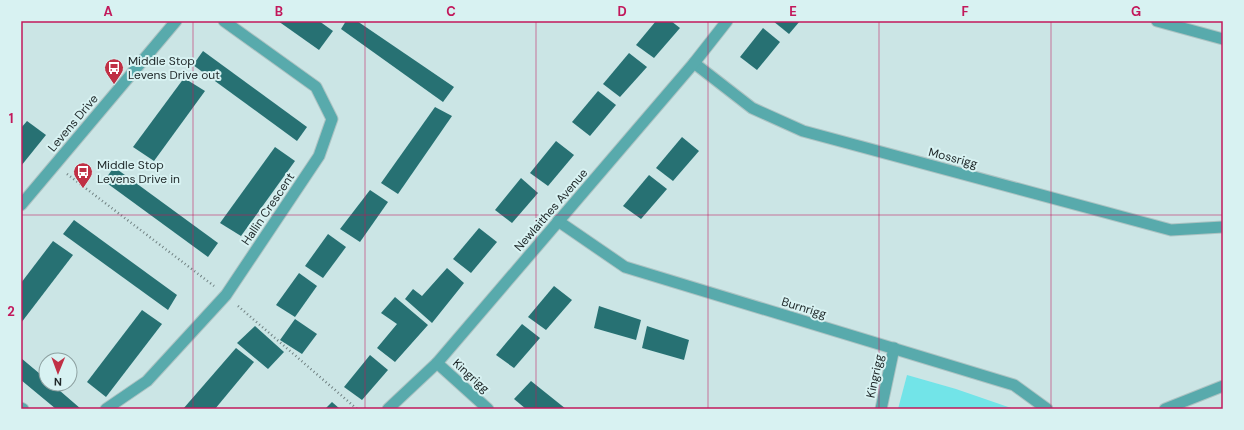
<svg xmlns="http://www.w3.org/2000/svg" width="1244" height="430" viewBox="0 0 1244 430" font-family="'DM Sans',sans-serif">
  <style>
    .green { fill: #72e4e8 }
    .building { fill: #277173 }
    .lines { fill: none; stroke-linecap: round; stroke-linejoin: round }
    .minor-casing { stroke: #acc3c3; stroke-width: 13 }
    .path { stroke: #708182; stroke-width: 2.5; stroke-dasharray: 1 3; stroke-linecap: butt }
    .minor { stroke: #58aaac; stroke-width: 11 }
    .grid { fill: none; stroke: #c2185b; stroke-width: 1; stroke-opacity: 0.55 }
    .labels { text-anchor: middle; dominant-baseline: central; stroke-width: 4; stroke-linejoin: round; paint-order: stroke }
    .poi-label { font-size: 12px; fill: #1e2728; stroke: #d8f2f2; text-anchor: start }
    .street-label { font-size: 12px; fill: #1e2728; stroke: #d8f2f2 }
    .neatline { fill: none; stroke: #c2185b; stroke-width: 1.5 }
    .grid-label { font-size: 13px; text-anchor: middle; font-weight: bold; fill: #c2185b }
  </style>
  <rect width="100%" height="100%" fill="#cbe5e5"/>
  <polygon class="green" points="907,375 956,389 1014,409 898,409"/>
  <g class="building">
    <polygon points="278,21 319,21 333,31 319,50"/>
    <polygon points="346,21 357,21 454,87 443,102 341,29"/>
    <polygon points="656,21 671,21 680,28 654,58 636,45"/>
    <polygon points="773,21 800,21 789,34"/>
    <polygon points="763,28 780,42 757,70 740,57"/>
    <polygon points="203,51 307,127 297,141 193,65"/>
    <polygon points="629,53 647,67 620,97 603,84"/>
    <polygon points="184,78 205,91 154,161 133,147"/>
    <polygon points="598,91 616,105 590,136 572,122"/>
    <polygon points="435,107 452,116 398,194 381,183"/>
    <polygon points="27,121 46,135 21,166 21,128"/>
    <polygon points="682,137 699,151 673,181 656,168"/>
    <polygon points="556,141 574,155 548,186 530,173"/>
    <polygon points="275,147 295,161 241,236 220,223"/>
    <polygon points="114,167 218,243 208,257 104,181"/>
    <polygon points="649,175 667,189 641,219 623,206"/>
    <polygon points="521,178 538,193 512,223 495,210"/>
    <polygon points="370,190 388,202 360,242 340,229"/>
    <polygon points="74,220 177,295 168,310 63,234"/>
    <polygon points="479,228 497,242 471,273 453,259"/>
    <polygon points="328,234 346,247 323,278 305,266"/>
    <polygon points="53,241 73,255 21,323 21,283"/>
    <polygon points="447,268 464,283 432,323 405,299 413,289 422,296"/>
    <polygon points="299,273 317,286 295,317 276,305"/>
    <polygon points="554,286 572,300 546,330 528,317"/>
    <polygon points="395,297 428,325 395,362 377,348 397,324 381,313"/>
    <polygon points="599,306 641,320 636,340 594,328"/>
    <polygon points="142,310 162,324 106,397 87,382"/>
    <polygon points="295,319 317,334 302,354 280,340"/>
    <polygon points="522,324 540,338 514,368 496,355"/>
    <polygon points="255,326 284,352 268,369 237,343"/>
    <polygon points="647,326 689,340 684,360 642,348"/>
    <polygon points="236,348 254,362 215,409 183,409"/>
    <polygon points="370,355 388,370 362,400 344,387"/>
    <polygon points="21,358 46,379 46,384 52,384 81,409 56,409 21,380"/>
    <polygon points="531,381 566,409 526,409 514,399"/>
    <polygon points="332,402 340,409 325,409"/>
  </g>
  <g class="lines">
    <defs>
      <g id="minor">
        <polyline points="1157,21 1223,39"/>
        <polyline points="694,63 752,108 803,131 1171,230 1223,227"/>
        <polyline points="21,205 176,21"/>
        <polyline points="558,221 625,267 1014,385 1047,409"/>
        <polyline points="437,363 488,409"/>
        <polyline points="21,408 23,409"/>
        <polyline points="106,409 147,381 226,295 319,156 332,119 316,87 224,21"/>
        <polyline points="388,409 437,363 694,63 727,21"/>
        <polyline points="881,409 894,348"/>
        <polyline points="1165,409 1223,386"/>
      </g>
    </defs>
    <use href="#minor" class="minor-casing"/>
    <g class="path">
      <polyline points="67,174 214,286"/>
      <polyline points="238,306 357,409"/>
    </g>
    <use href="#minor" class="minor"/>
  </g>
  <path class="grid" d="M193,21V409M365,21V409M536,21V409M708,21V409M879,21V409M1051,21V409M21,215H1223"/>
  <defs>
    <symbol id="bus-pin" viewBox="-11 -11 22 30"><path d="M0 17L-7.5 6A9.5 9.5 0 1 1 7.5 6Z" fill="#c03045" stroke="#d8f2f2"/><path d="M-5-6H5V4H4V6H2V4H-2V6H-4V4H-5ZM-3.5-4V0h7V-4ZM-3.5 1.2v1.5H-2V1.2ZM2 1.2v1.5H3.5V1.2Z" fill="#fff"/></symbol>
  </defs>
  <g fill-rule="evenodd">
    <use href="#bus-pin" x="103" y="57" width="22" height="30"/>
    <use href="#bus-pin" x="72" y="161" width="22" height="30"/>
  </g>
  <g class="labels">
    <g class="poi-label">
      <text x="128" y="61">Middle Stop<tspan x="128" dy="14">Levens Drive out</tspan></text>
      <text x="97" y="165">Middle Stop<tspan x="97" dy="14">Levens Drive in</tspan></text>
    </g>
    <g class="street-label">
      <text transform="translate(73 123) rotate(-50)">Levens Drive</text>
      <text transform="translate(953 158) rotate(15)">Mossrigg</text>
      <text transform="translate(268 209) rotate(-56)">Hallin Crescent</text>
      <text transform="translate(551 210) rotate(-49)">Newlaithes Avenue</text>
      <text transform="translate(804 308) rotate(17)">Burnrigg</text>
      <text transform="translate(471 376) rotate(42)">Kingrigg</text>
      <text transform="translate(875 376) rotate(-78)">Kingrigg</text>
    </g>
  </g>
  <rect width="1244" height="430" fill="none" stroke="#d8f2f2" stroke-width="44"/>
  <g transform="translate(58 372) rotate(181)"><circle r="19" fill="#d8f2f2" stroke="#8ea1a1"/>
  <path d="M0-3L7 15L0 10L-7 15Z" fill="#c03045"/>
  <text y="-6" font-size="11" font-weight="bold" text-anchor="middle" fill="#1e2728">N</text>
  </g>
  <rect x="22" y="22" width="1200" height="386" class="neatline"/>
  <g class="grid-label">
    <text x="108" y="16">A</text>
    <text x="279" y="16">B</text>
    <text x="451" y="16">C</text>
    <text x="622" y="16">D</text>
    <text x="793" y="16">E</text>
    <text x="965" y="16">F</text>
    <text x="1136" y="16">G</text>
    <text x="11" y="123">1</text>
    <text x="11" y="316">2</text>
  </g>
</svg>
